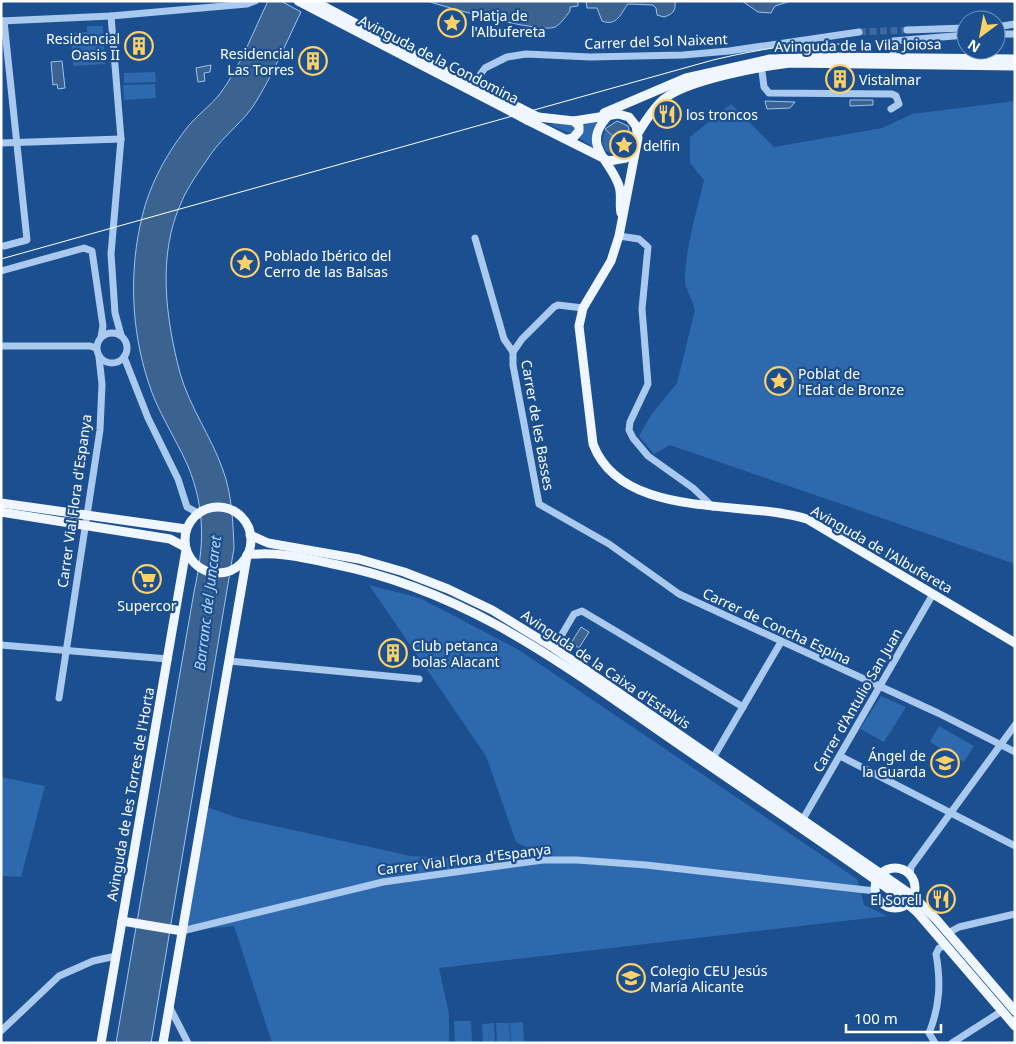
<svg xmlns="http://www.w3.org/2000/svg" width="1016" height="1044" viewBox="0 0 1016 1044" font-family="'Noto Sans',sans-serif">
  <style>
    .green { fill: #2e69ad }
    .water { fill: #3c6290; stroke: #9cc4f0 }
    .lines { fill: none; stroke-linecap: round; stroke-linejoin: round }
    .minor-tunnel { stroke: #3d69a0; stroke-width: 7; stroke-dasharray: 7 3.5; stroke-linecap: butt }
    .minor { stroke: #a9c9ee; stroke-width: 7 }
    .major { stroke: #f0f6ff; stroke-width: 9 }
    .tram { stroke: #fff; stroke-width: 1 }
    .major-bridge { stroke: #f0f6ff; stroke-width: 9 }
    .labels { text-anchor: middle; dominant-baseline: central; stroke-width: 4.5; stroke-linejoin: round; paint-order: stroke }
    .poi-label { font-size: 14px; fill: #fff; stroke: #1b4f8f; text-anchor: start }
    .street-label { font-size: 14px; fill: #fff; stroke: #1b4f8f }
    .water-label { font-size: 15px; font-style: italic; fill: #b5d3f5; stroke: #1b4f8f }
  </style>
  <rect width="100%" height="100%" fill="#1b4f8f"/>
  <g class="green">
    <polygon points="87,26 103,26 105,64 73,66 71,33 87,32"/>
    <polygon points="155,72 156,82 124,83 124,73"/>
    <polygon points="876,74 899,75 899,85 876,84"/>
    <polygon points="155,84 156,98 124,100 123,85"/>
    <path d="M1015,101V564L670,445L654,454L639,436L651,415L677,383L695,310C693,301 685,288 685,281C685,249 697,211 704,180L690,163V137L731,104L774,147L882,128L912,114Z"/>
    <polygon points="599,121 594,148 579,138 583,125"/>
    <polygon points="548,124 573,125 576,128 571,134"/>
    <polygon points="605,129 619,139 631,138 627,148 615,155 605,151 602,143"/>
    <polygon points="369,585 420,598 519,650 857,879 864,905 887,916 439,968 449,1014 449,1043 272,1043 234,926 182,931 204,806 238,818 411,856 528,862 534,851 516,842 486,756"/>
    <polygon points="881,696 906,707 884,742 860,729"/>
    <polygon points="939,726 974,746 964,762 930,742"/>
    <polygon points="1,777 45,786 21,877 1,876"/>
    <polygon points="454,1021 471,1021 472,1043 455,1043"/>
    <polygon points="523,1022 524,1043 511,1043 510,1023"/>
    <polygon points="494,1023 495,1043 483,1043 482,1024"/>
    <polygon points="496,1023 509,1023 510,1043 497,1043"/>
  </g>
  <g class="water">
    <path d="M268,1H281L301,12C287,41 274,72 257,100C245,121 224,135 211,154C200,170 188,186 181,203C157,256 166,319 180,373C190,408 211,436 223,470C232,495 233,522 234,548L151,1043H116L194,592C204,546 206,511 188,466C175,437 157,411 148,381C131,329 129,270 142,217C150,183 168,151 190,124C199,114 211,105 219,95C240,68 253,32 268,1Z"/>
    <path d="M427,1H578V6L570,7V11C566,16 561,24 555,27C542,34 445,7 427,1Z"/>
    <path d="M586,1H675C676,11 673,14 664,17L657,15L656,8L653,5L628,4C621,13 617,27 602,21L597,8H587Z"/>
    <polygon points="742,1 791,1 775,6 771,13 758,12"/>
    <polygon points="62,61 65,88 58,89 57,84 53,85 51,62"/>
    <polygon points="211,65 210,72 204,73 205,81 198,82 196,68"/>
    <polygon points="850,100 873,100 873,105 850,106"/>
    <polygon points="765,101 795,102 790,108 767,109"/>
    <polygon points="617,121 628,126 631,138 614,137 605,129"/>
    <polygon points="581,627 589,632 579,648 571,643"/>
  </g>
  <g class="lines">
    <polyline class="minor-tunnel" points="859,32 907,30"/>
    <g class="minor">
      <polyline points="111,16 121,139 111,254 115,313 121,335"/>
      <polyline points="1,21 111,16 247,4 255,1"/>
      <polyline points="4,21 27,240 4,246"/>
      <polyline points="996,27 1015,24"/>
      <polyline points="907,30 966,28"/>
      <polyline points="996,34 1015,34"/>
      <polyline points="893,62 893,41 966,35"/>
      <polyline points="761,64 764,87 769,93 892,94 896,96 899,104 891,109"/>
      <polyline points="474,88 477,79 485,68 507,57 526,54 590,57 683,55 729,51 859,32"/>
      <polyline points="1,143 121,139"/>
      <polyline points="619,236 639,239 648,247 642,309 648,384 630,422 629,430 633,438 648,456 693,488 713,507"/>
      <polyline points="475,238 504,339 513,352 513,365 539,504 609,544 679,594 938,713 1015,752"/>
      <polyline points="1,271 84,248 92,251 103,326 101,337"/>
      <circle cx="112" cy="348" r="15"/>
      <polyline points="1,346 90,346 96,348"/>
      <polyline points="513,352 522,339 554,307 558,305 583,308"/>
      <polyline points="124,357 148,418 178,479 187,507 198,513"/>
      <polyline points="1,645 168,659"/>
      <polyline points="554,648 574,614 582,611 743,707"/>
      <polyline points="229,661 419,679"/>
      <polyline points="59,698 100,430 102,384 99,357"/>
      <polyline points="840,756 1015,846"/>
      <polyline points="713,758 781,642"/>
      <polyline points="803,819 933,594"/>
      <polyline points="910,875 911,867 1015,725"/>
      <polyline points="182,931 383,882 543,860 577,860 646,865 875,891"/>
      <polyline points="948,933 959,927 1015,914"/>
      <polyline points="169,1006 188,1043"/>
      <polyline points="1,1031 59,976 93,961 116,956"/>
      <path d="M935,1043L929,1033C940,1006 941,982 936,954L939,948L945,946"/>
      <polyline points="952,1043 1002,1011"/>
    </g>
    <g class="major">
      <polyline points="298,1 512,112"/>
      <polyline points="314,1 433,65 520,108"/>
      <polyline points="604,113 686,78 770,59 828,57 1015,59"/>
      <path d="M608,116C580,146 610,158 619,186C622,195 619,204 621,213"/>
      <path d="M538,117L574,121L618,114L629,117L636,126L638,138L619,236L611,261L583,308L579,326L593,444C622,521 744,499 807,519L1015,643"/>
      <polyline points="527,120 609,161 626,158 635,147"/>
      <path d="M638,133C645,122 653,108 664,99C687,80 759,67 790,63L1015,66"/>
      <polyline points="568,139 573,138 579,131 579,126 574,121"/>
      <polyline points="1,503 186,529"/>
      <circle cx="218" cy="540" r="33"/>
      <polyline points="1,512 170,539 185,547"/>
      <polyline points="250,535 268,543 359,559 404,572 448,589 492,610 554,648 913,896 936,919 1015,1011"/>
      <path d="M247,555C276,551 305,558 333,564C474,592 571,671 687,750C758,799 830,847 901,898L917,912L1015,1026"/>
      <circle cx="895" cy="888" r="20"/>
      <polyline points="122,921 182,931"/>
      <polyline points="101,1043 186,550"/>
      <polyline points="163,1043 247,556"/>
    </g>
    <path class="tram" d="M1,259L713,60C756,50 806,40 851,45"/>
    <g class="major-bridge">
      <polyline points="520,108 538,117"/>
      <polyline points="512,112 527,120"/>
    </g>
  </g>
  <defs>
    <symbol id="sight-ring" viewBox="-11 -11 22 22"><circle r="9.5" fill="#1b4f8f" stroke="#ffd166" stroke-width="1.5"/><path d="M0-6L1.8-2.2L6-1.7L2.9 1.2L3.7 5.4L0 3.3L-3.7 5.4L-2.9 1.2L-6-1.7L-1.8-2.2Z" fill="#ffd166"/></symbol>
    <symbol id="building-ring" viewBox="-11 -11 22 22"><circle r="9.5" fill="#1b4f8f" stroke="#ffd166" stroke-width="1.5"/><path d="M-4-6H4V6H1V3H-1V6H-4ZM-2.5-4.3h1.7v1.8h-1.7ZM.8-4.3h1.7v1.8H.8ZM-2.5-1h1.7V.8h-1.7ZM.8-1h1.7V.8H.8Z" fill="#ffd166"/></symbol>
    <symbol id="restaurant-ring" viewBox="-11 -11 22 22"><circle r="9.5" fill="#1b4f8f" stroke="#ffd166" stroke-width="1.5"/><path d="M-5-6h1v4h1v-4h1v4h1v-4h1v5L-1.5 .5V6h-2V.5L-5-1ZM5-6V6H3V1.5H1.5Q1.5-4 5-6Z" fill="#ffd166"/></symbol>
    <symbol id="supermarket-ring" viewBox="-11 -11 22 22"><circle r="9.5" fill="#1b4f8f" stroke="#ffd166" stroke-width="1.5"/><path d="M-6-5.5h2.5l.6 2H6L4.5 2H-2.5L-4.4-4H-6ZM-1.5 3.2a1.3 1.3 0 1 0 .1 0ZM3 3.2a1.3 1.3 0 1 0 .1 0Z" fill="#ffd166"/></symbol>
    <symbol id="school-ring" viewBox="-11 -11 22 22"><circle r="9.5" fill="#1b4f8f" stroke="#ffd166" stroke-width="1.5"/><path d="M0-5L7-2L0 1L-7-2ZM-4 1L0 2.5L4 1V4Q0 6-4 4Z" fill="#ffd166"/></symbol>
  </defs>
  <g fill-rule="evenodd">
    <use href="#sight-ring" x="436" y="7" width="32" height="32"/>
    <use href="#building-ring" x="123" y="30" width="32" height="32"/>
    <use href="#building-ring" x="297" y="45" width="32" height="32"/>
    <use href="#building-ring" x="824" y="63" width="32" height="32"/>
    <use href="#restaurant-ring" x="651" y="98" width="32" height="32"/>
    <use href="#sight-ring" x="608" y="129" width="32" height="32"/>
    <use href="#sight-ring" x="229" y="247" width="32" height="32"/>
    <use href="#sight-ring" x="763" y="365" width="32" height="32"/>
    <use href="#supermarket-ring" x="131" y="563" width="32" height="32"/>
    <use href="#building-ring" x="377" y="637" width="32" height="32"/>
    <use href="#school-ring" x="929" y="747" width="32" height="32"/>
    <use href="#restaurant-ring" x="925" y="883" width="32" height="32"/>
    <use href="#school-ring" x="615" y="962" width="32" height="32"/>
  </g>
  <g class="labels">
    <g class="poi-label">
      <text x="471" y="15">Platja de<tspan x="471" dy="16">l'Albufereta</tspan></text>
      <text x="120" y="38" text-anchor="end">Residencial<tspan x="120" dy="16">Oasis II</tspan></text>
      <text x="294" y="53" text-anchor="end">Residencial<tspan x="294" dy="16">Las Torres</tspan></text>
      <text x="859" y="79">Vistalmar</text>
      <text x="686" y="114">los troncos</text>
      <text x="643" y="145">delfin</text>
      <text x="264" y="255">Poblado Ibérico del<tspan x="264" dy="16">Cerro de las Balsas</tspan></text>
      <text x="798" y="373">Poblat de<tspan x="798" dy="16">l'Edat de Bronze</tspan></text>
      <text x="147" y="605" text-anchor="middle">Supercor</text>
      <text x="412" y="645">Club petanca<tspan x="412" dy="16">bolas Alacant</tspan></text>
      <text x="926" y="755" text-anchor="end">Ángel de<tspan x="926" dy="16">la Guarda</tspan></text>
      <text x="922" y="899" text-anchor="end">El Sorell</text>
      <text x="650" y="970">Colegio CEU Jesús<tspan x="650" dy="16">María Alicante</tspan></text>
    </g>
    <g class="street-label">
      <text transform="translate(656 41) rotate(-2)">Carrer del Sol Naixent</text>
      <text transform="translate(858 45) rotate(-1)">Avinguda de la Vila Joiosa</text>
      <text transform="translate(439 59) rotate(27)">Avinguda de la Condomina</text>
      <text transform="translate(538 425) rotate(80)">Carrer de les Basses</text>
      <text transform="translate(74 501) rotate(-82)">Carrer Vial Flora d'Espanya</text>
      <text transform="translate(882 549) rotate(30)">Avinguda de l'Albufereta</text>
      <text transform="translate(777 626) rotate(25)">Carrer de Concha Espina</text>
      <text transform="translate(606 669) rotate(34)">Avinguda de la Caixa d'Estalvis</text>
      <text transform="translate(857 700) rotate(-60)">Carrer d'Antulio San Juan</text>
      <text transform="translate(130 794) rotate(-80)">Avinguda de les Torres de l'Horta</text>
      <text transform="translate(464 859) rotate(-7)">Carrer Vial Flora d'Espanya</text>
    </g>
    <g class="water-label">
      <text transform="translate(207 603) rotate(-83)">Barranc del Juncaret</text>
    </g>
  </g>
  <rect width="1016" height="1044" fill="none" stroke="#ffffff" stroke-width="5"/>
  <g transform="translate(981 35) rotate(212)"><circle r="24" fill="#1b4f8f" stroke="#7695bc"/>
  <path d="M0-4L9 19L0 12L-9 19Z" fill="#ffd166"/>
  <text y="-8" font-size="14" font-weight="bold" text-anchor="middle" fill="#ffffff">N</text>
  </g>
  <path d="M846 1024v8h95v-8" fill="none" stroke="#ffffff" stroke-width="2.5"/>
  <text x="854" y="1024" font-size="15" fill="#ffffff" stroke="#1b4f8f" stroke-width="4" paint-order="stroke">100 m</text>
</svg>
